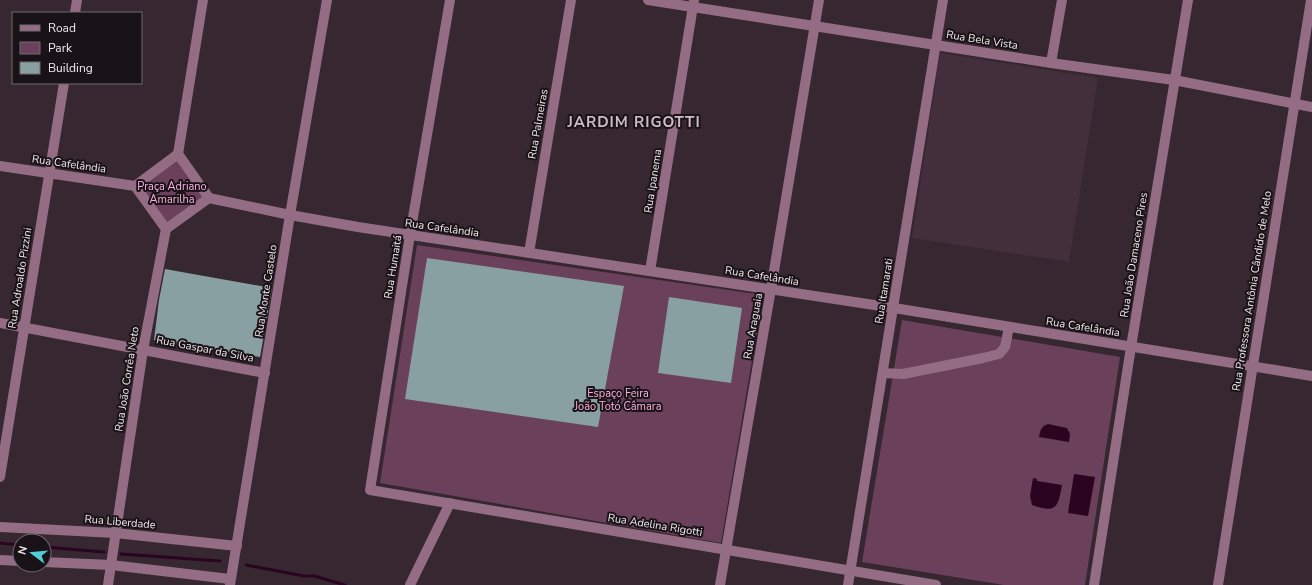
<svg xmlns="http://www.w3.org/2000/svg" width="1312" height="585" viewBox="0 0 1312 585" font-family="'Nunito Sans',sans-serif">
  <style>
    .built { fill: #432e3b }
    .green { fill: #6a405b }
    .water { fill: #2b0420 }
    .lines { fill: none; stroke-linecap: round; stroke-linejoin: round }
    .stream { stroke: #2b0420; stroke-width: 3 }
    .building { fill: #88a0a1 }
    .minor { stroke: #946d85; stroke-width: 10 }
    .labels { text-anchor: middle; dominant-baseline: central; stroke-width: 4; stroke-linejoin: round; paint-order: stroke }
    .street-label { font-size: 11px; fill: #f2e8ee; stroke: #191317 }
    .park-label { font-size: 11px; fill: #fbb0df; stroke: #191317 }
    .district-label { font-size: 15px; font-weight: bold; letter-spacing: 1px; fill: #d0bcc8; stroke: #191317 }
  </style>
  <rect width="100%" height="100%" fill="#362731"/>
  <polygon class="built" points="940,53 1098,78 1069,262 912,238"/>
  <g class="green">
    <polygon points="178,158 206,198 167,226 139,187"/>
    <polygon points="417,245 763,295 721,543 380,483"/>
    <polygon points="902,320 1120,357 1085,585 1004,585 862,562"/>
  </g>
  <g class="water">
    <path d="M1048,424L1067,428L1070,434L1069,442L1039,437C1040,431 1041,426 1048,424Z"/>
    <polygon points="1074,474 1095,477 1088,516 1068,513"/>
    <path d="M1033,478L1037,479V481L1062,485C1058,507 1057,514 1032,505L1030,496Z"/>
  </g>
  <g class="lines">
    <g class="stream">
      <polyline points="0,543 20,545"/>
      <polyline points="44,547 104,552"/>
      <polyline points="121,554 220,561"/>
      <polyline points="246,565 304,576 314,576 345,585"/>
    </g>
  </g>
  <g class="building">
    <polygon points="427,258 624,286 598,427 405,399"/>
    <polygon points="165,269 272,288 260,357 154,340 159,300"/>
    <polygon points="669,297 742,308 731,383 658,373"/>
  </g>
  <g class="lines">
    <g class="minor">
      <polyline points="450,0 410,235 370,490 936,585"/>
      <polyline points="648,0 1051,63 1174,80 1312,107"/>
      <polyline points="75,13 77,0"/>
      <polyline points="1051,63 1062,0"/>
      <polygon points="178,154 209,198 166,229 135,186"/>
      <polyline points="178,154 203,0"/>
      <polyline points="0,166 135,186"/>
      <polyline points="209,198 290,215 358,227 894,308 1312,376"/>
      <polyline points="529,253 571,0"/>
      <polyline points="650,271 694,0"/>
      <polyline points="0,323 265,373"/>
      <polyline points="883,373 903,374 983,358 999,354 1005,347 1009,327"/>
      <polyline points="0,477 64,83"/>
      <polyline points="0,527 115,533 237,546"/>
      <polyline points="0,560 20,561"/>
      <polyline points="44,562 111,565 230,579"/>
      <polyline points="108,585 143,350 166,229"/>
      <polyline points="230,585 290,215 327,0"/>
      <polyline points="410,585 450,503"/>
      <polyline points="720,585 771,289 819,0"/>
      <polyline points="848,585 943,0"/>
      <polyline points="1094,585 1131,347 1188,0"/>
      <polyline points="1218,585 1311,0"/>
    </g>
  </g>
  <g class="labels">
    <g class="street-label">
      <text transform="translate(982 40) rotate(9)">Rua Bela Vista</text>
      <text transform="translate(538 124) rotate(-80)">Rua Palmeiras</text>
      <text transform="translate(69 164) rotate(8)">Rua Cafelândia</text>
      <text transform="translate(653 181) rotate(-81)">Rua Ipanema</text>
      <text transform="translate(442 228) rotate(8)">Rua Cafelândia</text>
      <text transform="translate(1134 255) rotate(-81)">Rua João Damaceno Pires</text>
      <text transform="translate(393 267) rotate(-81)">Rua Humaitá</text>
      <text transform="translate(762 276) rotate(9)">Rua Cafelândia</text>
      <text transform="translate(20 278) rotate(-81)">Rua Adroaldo Pizzini</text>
      <text transform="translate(266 291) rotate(-81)">Rua Monte Castelo</text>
      <text transform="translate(884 291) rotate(-81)">Rua Itamarati</text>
      <text transform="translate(1252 291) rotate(-81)">Rua Professora Antônia Cândido de Melo</text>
      <text transform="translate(753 326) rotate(-80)">Rua Araguaia</text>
      <text transform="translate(1083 327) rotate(9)">Rua Cafelândia</text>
      <text transform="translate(205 349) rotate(11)">Rua Gaspar da Silva</text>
      <text transform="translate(127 379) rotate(-81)">Rua João Corrêa Neto</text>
      <text transform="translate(120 522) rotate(5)">Rua Liberdade</text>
      <text transform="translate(655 525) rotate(9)">Rua Adelina Rigotti</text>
    </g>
    <g class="park-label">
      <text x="172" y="186">Praça Adriano<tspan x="172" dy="13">Amarilha</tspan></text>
      <text x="618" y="393">Espaço Feira<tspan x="618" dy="13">João Totó Câmara</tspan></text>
    </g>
    <g class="district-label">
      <text x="634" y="122">JARDIM RIGOTTI</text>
    </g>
  </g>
  <rect x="12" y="12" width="130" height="72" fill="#191317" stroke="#70686d"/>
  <rect x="20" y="25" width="20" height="6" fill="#946d85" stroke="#70686d"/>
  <text x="48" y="32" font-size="12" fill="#f2e8ee">Road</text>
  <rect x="20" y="42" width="20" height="12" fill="#6a405b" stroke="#70686d"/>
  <text x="48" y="52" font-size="12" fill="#f2e8ee">Park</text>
  <rect x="20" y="62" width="20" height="12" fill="#88a0a1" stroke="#70686d"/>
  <text x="48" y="72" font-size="12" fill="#f2e8ee">Building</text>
  <g transform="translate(32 553) rotate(286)"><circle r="19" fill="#191317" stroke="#70686d"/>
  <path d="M0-3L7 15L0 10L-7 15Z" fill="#52ccd5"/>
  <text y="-6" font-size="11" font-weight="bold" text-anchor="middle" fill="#f2e8ee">N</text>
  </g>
</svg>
